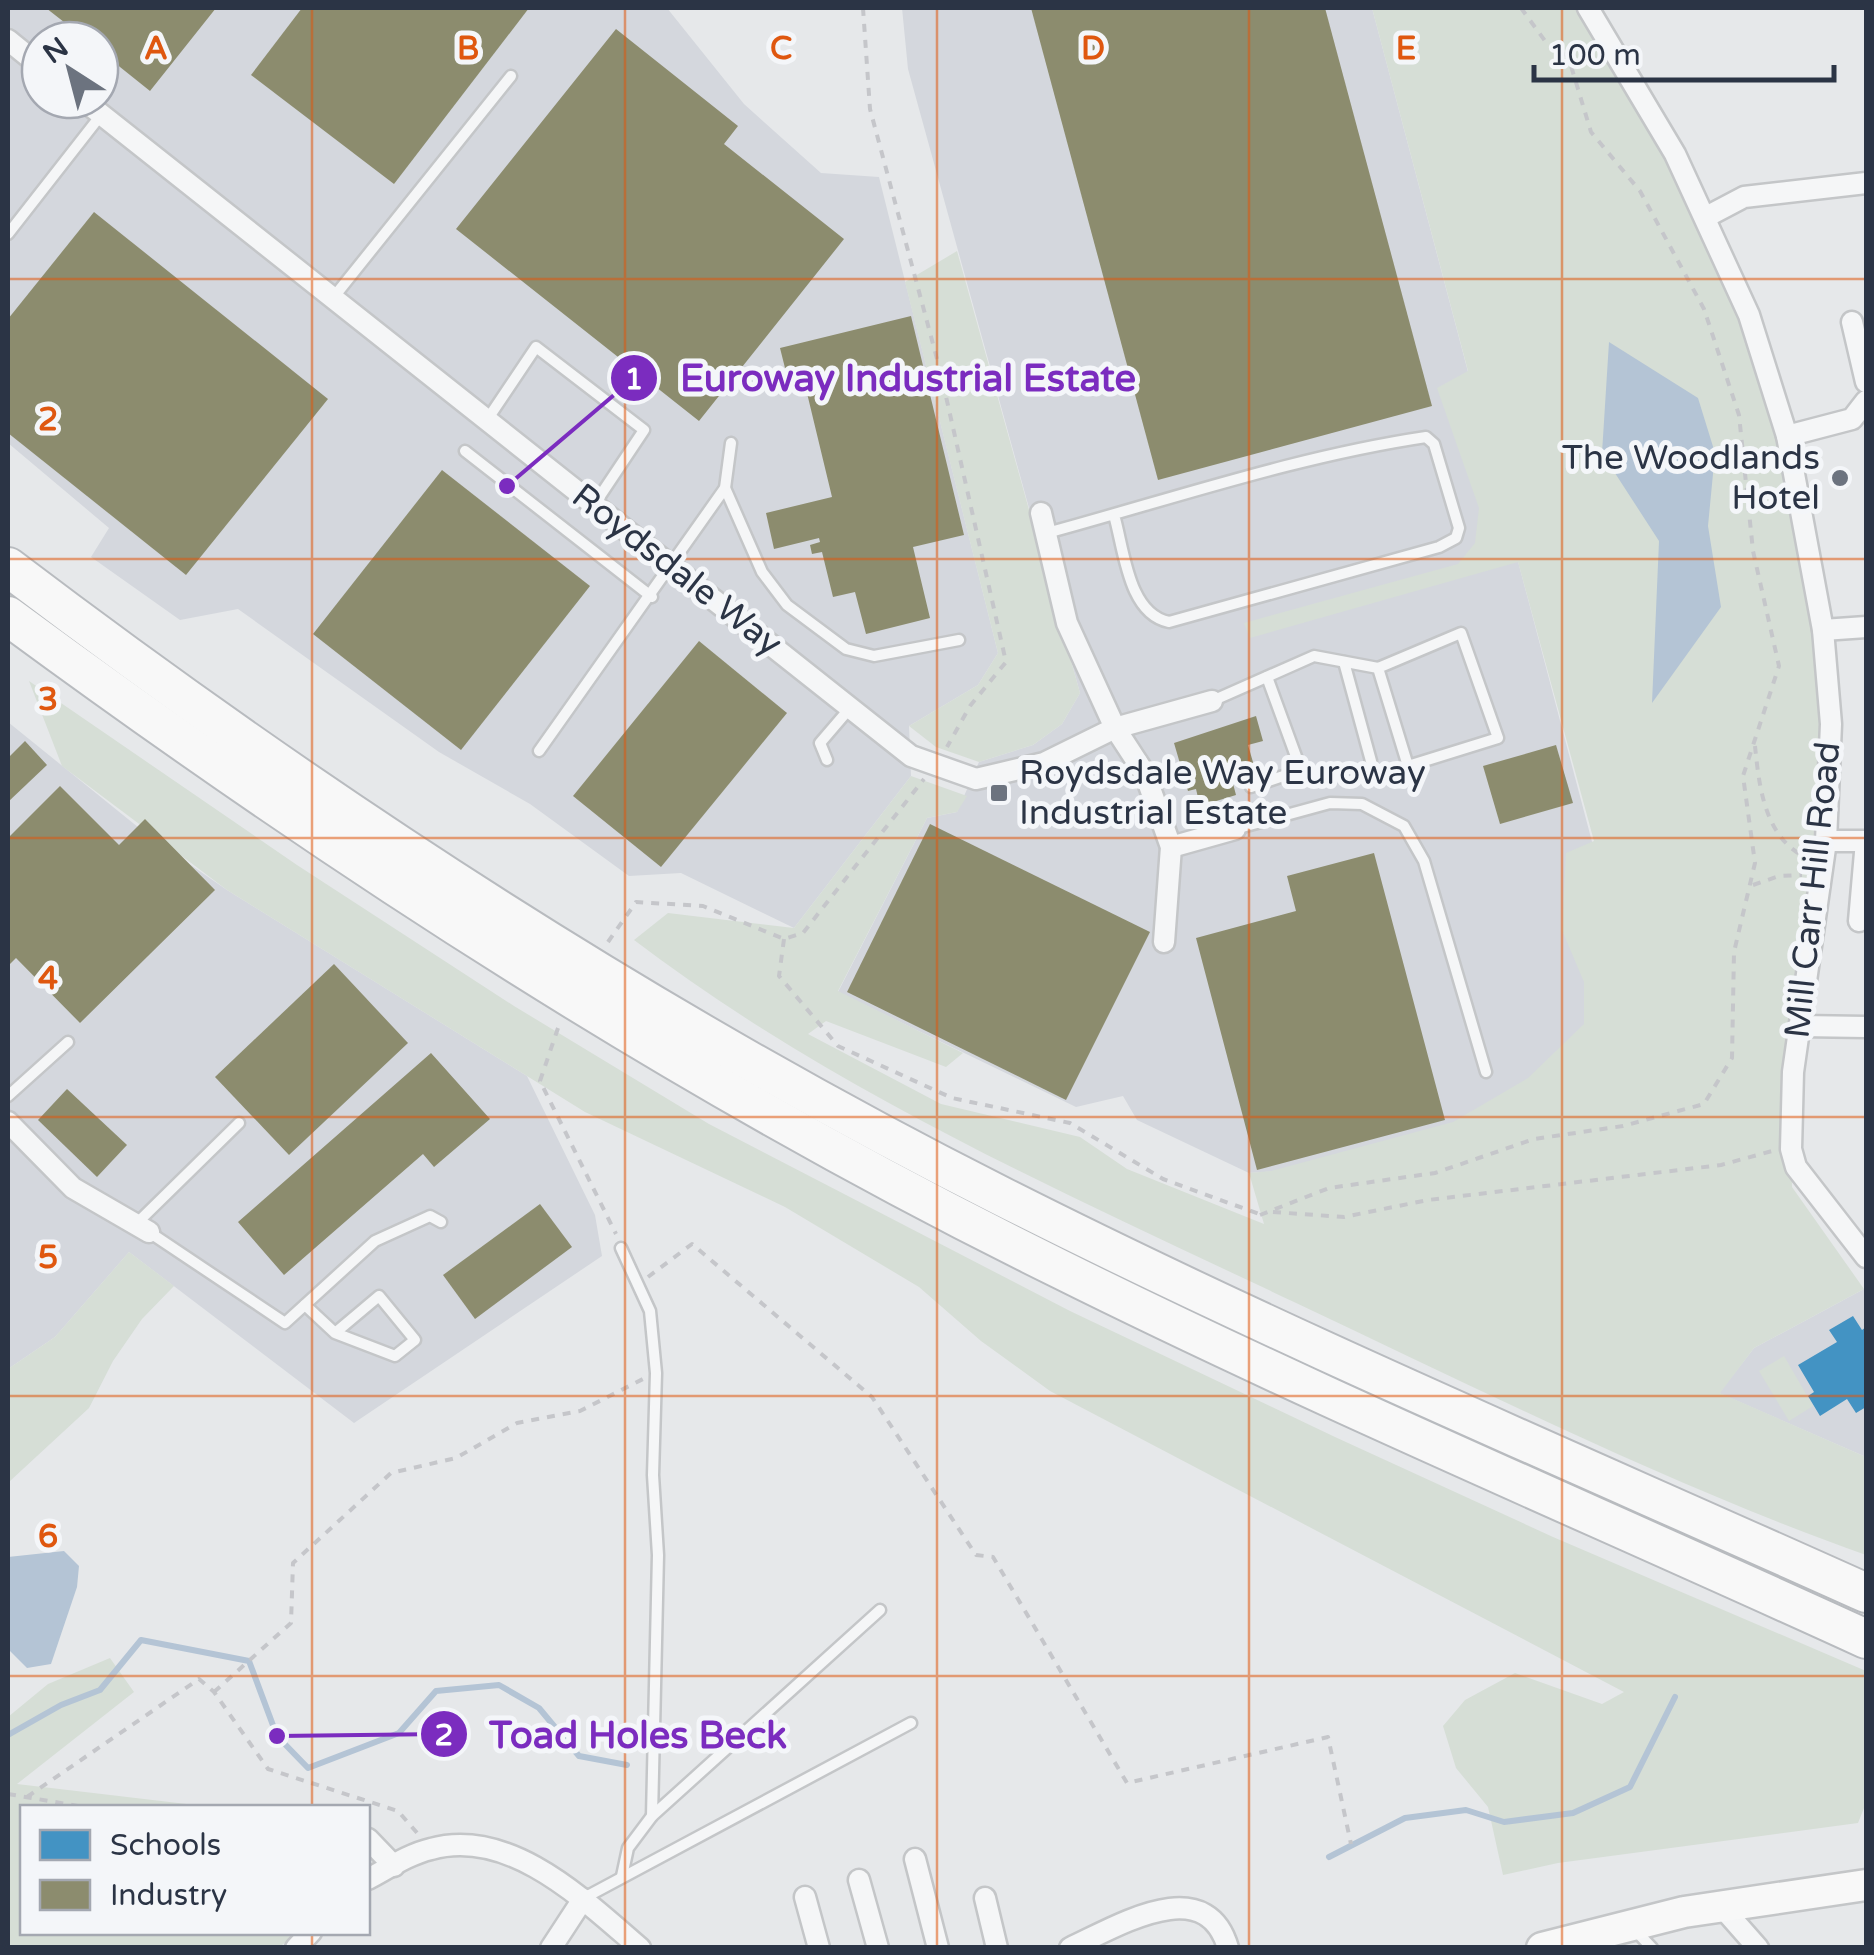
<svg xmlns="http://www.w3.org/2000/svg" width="1874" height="1955" viewBox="0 0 1874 1955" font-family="'Varela Round',sans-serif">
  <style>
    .built { fill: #d4d7dd; fill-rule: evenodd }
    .green { fill: #d6ded6 }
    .water { fill: #b4c4d5 }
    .schools { fill: #4393c3 }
    .industry { fill: #8c8c6e }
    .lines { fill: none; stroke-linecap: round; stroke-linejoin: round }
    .stream { stroke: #b4c4d5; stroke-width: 6 }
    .lane-casing { stroke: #c4c6c8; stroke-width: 15 }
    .street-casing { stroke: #c4c6c8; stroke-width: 25 }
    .secondary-casing { stroke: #c4c6c8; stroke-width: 35 }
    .highway-casing { stroke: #b8bbbf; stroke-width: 42 }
    .path { stroke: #c5c6ca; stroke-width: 4; stroke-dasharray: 8 8; stroke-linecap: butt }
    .lane { stroke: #f5f6f7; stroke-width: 10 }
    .street { stroke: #f5f6f7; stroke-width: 20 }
    .secondary { stroke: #f8f8f8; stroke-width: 30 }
    .highway { stroke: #f8f8f8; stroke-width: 38 }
    .grid { fill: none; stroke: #df570f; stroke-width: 2.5; stroke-opacity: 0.55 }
    .poi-dot { fill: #6c737f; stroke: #f4f6f9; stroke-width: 4 }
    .labels { text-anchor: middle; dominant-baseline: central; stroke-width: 10; stroke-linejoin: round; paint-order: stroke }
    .poi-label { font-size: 35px; fill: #2b3445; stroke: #f4f6f9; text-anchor: end }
    .street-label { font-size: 35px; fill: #2b3445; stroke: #f4f6f9 }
    .grid-label { font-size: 32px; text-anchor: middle; font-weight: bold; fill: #df570f; stroke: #f4f6f9; stroke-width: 10; stroke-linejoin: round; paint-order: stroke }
    .leader { fill: none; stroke: #7b2cbf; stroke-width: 4 }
    .callout-dot { fill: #7b2cbf; stroke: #f4f6f9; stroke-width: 4 }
    .mark-label { font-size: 30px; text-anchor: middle; font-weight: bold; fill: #fff }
    .callout-label { font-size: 38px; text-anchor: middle; font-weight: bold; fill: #7b2cbf; stroke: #f4f6f9; stroke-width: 10; stroke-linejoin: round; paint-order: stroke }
  </style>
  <rect width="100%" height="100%" fill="#e6e8ea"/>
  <g class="built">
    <path d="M8,8H667L744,104L821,173L879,177L998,653L978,685L909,726L911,776L794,928L681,873L629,876L530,804L439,752L238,609L180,620L91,557L109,528L8,443ZM40,40H100V100H40Z"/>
    <polygon points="902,8 1372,8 1629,982 1450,1159 1249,1173 1137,1120 1123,1096 1076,1107 838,992 927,818 957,812 979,762 1033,745 1062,724 1080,693 908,69"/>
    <polygon points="8,722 149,836 227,890 527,1076 595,1215 602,1256 354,1423 129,1252 55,1337 8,1369"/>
    <polygon points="1864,1289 1866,1457 1719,1393 1754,1348"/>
  </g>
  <g class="green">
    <path d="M1372,8H1588L1675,154L1787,436L1831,724L1791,1149L1792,1187L1864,1289L1754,1348L1720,1393L1866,1457V1555C1669,1485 1483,1391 1294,1302C1068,1195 834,1092 634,940L668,913L794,928L911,776L967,796L957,812L927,818L838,991L963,1053L946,1067L826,1021L808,1034L941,1104L1080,1137L1127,1169L1264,1224L1249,1173L1271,1171L1453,1122L1528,1078L1584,1024V982L1562,930L1566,853L1594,841L1518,562L1250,638L1244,623L1458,564L1475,543L1479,508L1437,388L1468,371Z"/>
    <polygon points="957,251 1080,693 1062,724 1033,745 979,762 936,747 909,726 978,685 998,653 905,282"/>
    <polygon points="29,681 297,865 514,1006 709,1124 1070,1311 1335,1437 1553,1537 1866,1671 1866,1803 1858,1823 1558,1863 1503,1875 1488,1807 1456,1768 1443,1726 1465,1700 1515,1673 1602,1704 1624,1692 1050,1391 981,1341 919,1287 785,1207 585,1112 227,890 62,766"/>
    <polygon points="129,1252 174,1286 142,1319 113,1361 89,1408 10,1481 8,1488 8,1369 55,1337"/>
    <polygon points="1784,1356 1813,1406 1789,1421 1759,1371"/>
    <polygon points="110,1658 134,1692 17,1784 212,1807 22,1808 22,1932 289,1933 292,1938 279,1947 8,1947 8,1717 48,1684"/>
  </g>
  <g class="water">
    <polygon points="1609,342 1698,398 1715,453 1708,526 1721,607 1652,703 1659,541 1602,453"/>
    <polygon points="64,1551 79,1566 77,1587 51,1664 27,1668 8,1649 8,1557"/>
  </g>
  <polygon class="schools" points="1853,1316 1862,1330 1866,1327 1866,1407 1856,1413 1847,1399 1820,1416 1808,1396 1814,1392 1798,1365 1837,1342 1829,1330"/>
  <g class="industry">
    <polygon points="46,8 216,8 150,91 100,51 100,40 87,40"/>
    <polygon points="302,8 529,8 394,184 251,75"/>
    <polygon points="1031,8 1325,8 1432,406 1158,480"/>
    <polygon points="616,29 738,126 724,144 844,239 699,421 456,229"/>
    <polygon points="94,212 328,399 186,575 8,433 8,319"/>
    <polygon points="911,316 964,535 913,547 930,618 866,634 855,592 833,597 822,552 812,554 810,545 820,542 819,538 774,549 766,513 832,497 806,389 791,392 780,348"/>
    <polygon points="442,470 590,586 461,750 313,634"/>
    <polygon points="699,641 787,713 661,867 573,796"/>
    <polygon points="1256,716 1263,741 1248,745 1255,769 1231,776 1236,795 1200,806 1196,789 1188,791 1174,743"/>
    <polygon points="25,741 47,765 8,802 8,758"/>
    <polygon points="1556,745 1573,803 1500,824 1483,766"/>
    <polygon points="60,786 119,845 145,819 215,890 80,1023 16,958 8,966 8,838"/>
    <polygon points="930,824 1150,932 1066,1100 847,992"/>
    <polygon points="1374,853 1445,1120 1257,1170 1196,938 1296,911 1287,876"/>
    <polygon points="334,964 408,1043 289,1155 215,1077"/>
    <polygon points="431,1053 490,1119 434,1167 423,1154 284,1275 238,1222"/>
    <polygon points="67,1089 127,1145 97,1177 38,1120"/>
    <polygon points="540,1204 572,1247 475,1319 443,1275"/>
  </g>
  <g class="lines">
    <g class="stream">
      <polyline points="8,1735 61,1705 100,1690 141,1640 249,1661 277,1736 308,1768 399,1733 436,1691 499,1685 539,1708 579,1756 627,1765"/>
      <polyline points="1329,1857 1405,1818 1466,1810 1504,1822 1573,1813 1630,1787 1675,1697"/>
    </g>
    <defs>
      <g id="lane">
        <polyline points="8,234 101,115"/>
        <polyline points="333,298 511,76"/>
        <polyline points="487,420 536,347 644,430 594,505"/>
        <polyline points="465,451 652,597"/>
        <polyline points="725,488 762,572 787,605 846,649 874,656 959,640"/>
        <path d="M1047,533C1172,499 1298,456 1426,437L1434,444L1459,528L1456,538L1439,547L1169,622C1128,614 1124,549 1114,515"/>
        <polyline points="1344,662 1371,761"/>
        <polyline points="1212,701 1314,656 1378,668 1461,633 1498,738 1408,766 1378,668"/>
        <polyline points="539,751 725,488 731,443"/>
        <polyline points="827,760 820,743 850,708"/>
        <polyline points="1251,787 1301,770 1267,677"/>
        <polyline points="1235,829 1330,803 1362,804 1404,826 1424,861 1486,1072"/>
        <polyline points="8,1096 68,1042"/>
        <polyline points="136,1224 239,1123"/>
        <polyline points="149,1232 285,1323 375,1241 430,1216 441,1222"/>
        <polyline points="621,1248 650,1311 656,1373 653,1475 658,1555 652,1816"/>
        <polyline points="305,1305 335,1333 395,1356 415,1340 379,1296 335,1333"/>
        <polyline points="622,1876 628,1848 652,1816 880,1610"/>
        <polyline points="584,1898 911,1723"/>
        <polyline points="1635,1930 1652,1948"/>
      </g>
      <g id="street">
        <polyline points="1588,8 1675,154 1749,315 1787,436 1823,630 1831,724 1826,841 1793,1072 1791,1149 1796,1167 1866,1257"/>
        <polyline points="8,40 40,66"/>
        <polyline points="83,100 911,756 976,779 1044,763 1115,728 1212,701"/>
        <polyline points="1706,217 1744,197 1866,183"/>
        <polyline points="1852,322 1866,382"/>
        <polyline points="1787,436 1852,419 1866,401"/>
        <polyline points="1041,513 1067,623 1115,728 1145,774 1171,847 1164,942"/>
        <polyline points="1823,630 1866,627"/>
        <polyline points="1826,841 1866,841 1859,921"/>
        <polyline points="1171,847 1235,829"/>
        <polyline points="1801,1026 1866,1027"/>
        <polyline points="8,1122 73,1188 149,1232"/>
        <polyline points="368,1839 394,1866"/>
        <polyline points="915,1859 938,1948"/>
        <path d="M368,1879C387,1869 409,1854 431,1849C510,1827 584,1900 640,1948"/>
        <polyline points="859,1880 878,1948"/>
        <polyline points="805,1897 819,1948"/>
        <polyline points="985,1898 997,1948"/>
        <polyline points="1721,1906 1758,1948"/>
        <polyline points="296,1948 311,1932"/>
        <polyline points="551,1948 583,1899"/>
        <path d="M1070,1948C1118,1926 1206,1871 1228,1948"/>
      </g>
      <polyline id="secondary" points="1542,1948 1684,1912 1866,1885"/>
      <g id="highway">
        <path d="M8,567C320,804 650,1019 1001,1196C1284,1339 1577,1463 1866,1593"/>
        <path d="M8,616C341,861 688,1086 1060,1269C1325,1401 1598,1516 1866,1639"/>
      </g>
    </defs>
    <use href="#lane" class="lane-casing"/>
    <use href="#street" class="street-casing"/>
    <use href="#secondary" class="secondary-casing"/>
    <use href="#highway" class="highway-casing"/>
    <g class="path">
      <polyline points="863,8 870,109 940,370 1006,662 970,706 947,747"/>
      <polyline points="1568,56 1592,50"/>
      <path d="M1755,746C1759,785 1764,835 1803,856"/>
      <polyline points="1753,885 1779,876 1802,875"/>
      <polyline points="784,939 779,976 838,1046 952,1098 1070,1123 1163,1179 1259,1214"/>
      <polyline points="608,942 636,902 703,906 784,939 803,933 924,779"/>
      <polyline points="558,1028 540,1081 616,1234"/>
      <polyline points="1273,1212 1344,1217 1428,1200 1721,1165 1772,1151"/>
      <polyline points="1260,1215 1329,1188 1435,1173 1534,1139 1623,1126 1704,1104 1732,1058 1734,952 1755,863 1743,776 1779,666 1753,551 1739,415 1704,309 1640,191 1591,132 1568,56 1548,45 1521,8"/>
      <polyline points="648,1277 692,1244 872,1397 976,1555 993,1557 1127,1783 1328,1737 1351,1844"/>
      <polyline points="214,1692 291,1623 293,1563 391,1473 456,1458 517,1423 580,1411 643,1379"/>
      <polyline points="8,1794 90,1808"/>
      <polyline points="27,1797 199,1679 214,1692 268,1769 398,1811 418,1834"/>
    </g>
    <use href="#lane" class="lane"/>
    <use href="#street" class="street"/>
    <use href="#secondary" class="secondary"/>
    <use href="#highway" class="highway"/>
  </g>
  <path class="grid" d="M312,8V1808M625,8V1948M937,8V1948M1249,8V1948M1562,8V1948M8,279H1866M8,559H1866M8,838H1866M8,1117H1866M8,1396H1866M8,1676H1866M312,1932V1948"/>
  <g class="poi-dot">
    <circle cx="1840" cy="478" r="10"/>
    <rect x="989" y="783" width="20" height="20" rx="5"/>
  </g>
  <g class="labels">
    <g class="poi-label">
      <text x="1820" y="458">The Woodlands<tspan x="1820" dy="40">Hotel</tspan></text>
      <text x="1019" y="773" text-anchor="start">Roydsdale Way Euroway<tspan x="1019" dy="40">Industrial Estate</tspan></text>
    </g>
    <g class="street-label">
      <text transform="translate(677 570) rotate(38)">Roydsdale Way</text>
      <text transform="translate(1813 890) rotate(-84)">Mill Carr Hill Road</text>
    </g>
  </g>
  <g class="grid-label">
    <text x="156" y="59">A</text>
    <text x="468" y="59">B</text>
    <text x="781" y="59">C</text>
    <text x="1093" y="59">D</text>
    <text x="1406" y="59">E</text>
    <text x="48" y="430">2</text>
    <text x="48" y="710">3</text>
    <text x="48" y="989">4</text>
    <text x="48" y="1268">5</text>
    <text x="48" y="1547">6</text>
  </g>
  <path class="leader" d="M507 486L634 378M277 1736L444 1734"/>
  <g class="callout-dot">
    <circle cx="507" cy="486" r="10"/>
    <circle cx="277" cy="1736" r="10"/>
    <circle cx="634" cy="378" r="25"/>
    <circle cx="444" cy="1734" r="25"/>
  </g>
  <g class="mark-label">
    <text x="634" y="389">1</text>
    <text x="444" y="1745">2</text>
  </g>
  <g class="callout-label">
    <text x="908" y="391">Euroway Industrial Estate</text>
    <text x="638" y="1748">Toad Holes Beck</text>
  </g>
  <rect width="1874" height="1955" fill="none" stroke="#2b3445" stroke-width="20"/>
  <rect x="20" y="1805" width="350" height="130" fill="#f4f6f9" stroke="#a4a8b1" stroke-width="2.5"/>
  <rect x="40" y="1830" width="50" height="30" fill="#4393c3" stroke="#a4a8b1" stroke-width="2.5"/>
  <text x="110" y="1855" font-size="30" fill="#2b3445">Schools</text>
  <rect x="40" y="1880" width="50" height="30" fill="#8c8c6e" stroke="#a4a8b1" stroke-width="2.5"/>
  <text x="110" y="1905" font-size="30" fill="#2b3445">Industry</text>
  <g transform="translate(70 70) rotate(324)"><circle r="48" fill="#f4f6f9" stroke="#a4a8b1" stroke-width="2.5"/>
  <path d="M0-8L18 38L0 25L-18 38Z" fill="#6c737f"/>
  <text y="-15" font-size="28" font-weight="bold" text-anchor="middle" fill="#2b3445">N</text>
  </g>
  <path d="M1534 65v15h300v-15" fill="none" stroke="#2b3445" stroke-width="5"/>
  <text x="1549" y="65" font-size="30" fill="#2b3445" stroke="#f4f6f9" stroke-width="8" paint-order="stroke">100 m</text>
</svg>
